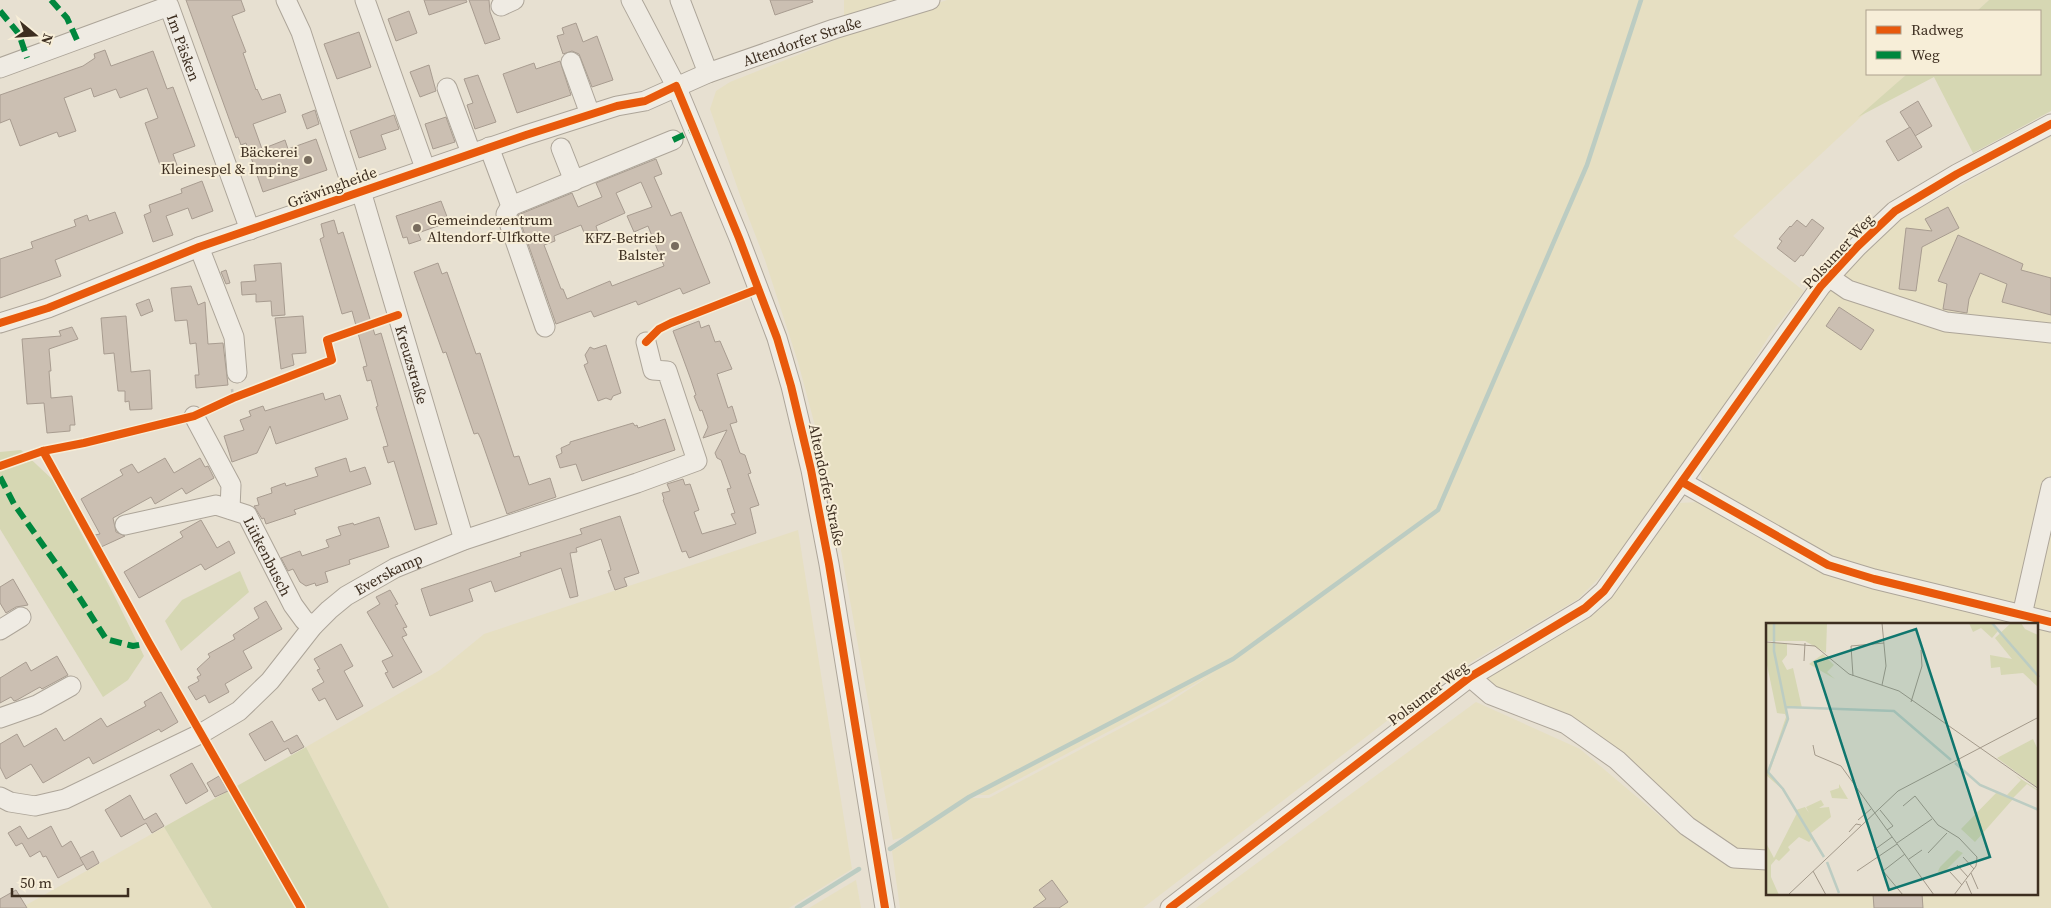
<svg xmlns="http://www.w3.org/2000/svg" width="2051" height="908" viewBox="0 0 2051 908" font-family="'Source Serif 4',serif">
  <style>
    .farmland { fill: #e6dfc2; fill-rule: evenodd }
    .green { fill: #d6d7b3 }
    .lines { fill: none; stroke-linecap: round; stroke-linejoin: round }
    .stream { stroke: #bcccc2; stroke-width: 4.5 }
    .building { fill: #cbbfb2; stroke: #a89c90; fill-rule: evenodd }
    .minor-casing { stroke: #ada599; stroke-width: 21 }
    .path { stroke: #c8c2b9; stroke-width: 2.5; stroke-dasharray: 4 2.5; stroke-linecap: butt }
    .minor { stroke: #efebe3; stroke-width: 19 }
    .quiet { stroke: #00873e; stroke-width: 6; stroke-dasharray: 12 6; stroke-linecap: butt }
    .cycleway-casing { stroke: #f7eed8; stroke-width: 11 }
    .cycleway { stroke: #e8590c; stroke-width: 8 }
    .poi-dot { fill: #786c5e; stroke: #f7eed8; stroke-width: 2 }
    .labels { text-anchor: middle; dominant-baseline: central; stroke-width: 4; stroke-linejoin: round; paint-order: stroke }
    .street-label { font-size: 15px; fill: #3d2e20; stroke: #f7eed8 }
    .poi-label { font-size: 15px; fill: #3d2e20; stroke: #f7eed8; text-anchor: end }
    .inset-river { fill: none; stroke: #bcccc2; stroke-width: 2.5 }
    .inset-road { fill: none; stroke: #a3998a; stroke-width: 1 }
    .view { fill: #0f766e; fill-opacity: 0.15; stroke: #0f766e; stroke-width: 2.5 }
    .inset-edge { fill: none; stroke: #3d2e20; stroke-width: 2.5 }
  </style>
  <rect width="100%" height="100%" fill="#e7e0d1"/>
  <g class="farmland">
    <polygon points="844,0 904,0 844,18"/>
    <polygon points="947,0 1989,0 1977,11 1867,11 1867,74 1907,74 1733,236 1804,291 1769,336 1730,399 1605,572 1578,599 1444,678 1422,694 1143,908 900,908 892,851 971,798 989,798 1168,703 1217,671 1166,701 989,795 970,795 907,836 893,840 835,517 814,422 798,362 765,260 741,198 710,109 716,91 730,82 886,20"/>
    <polygon points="2051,136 2051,618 1840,565 1712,494 1703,483 1700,472 1804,324 1845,272 1902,218"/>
    <path d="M1698,502L1821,568L2051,628V908H1196L1476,702L1580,749L1688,840L1696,823L1620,756L1492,691L1485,678L1601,609L1680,503ZM1767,624H2037V894H1767Z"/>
    <polygon points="798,530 852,869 789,908 389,908 306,747 440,670 484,634"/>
    <polygon points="164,827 212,908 21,908"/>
    <polygon points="856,880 861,908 809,908"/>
  </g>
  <g class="green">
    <polygon points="1989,0 2051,0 2051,111 1973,153 1934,77 1858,117 1907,74 2040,74 2040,11 1977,11"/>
    <polygon points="21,450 53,480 115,597 144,656 128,680 103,697 0,529 0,452"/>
    <polygon points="240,571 249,592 181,651 165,621 182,600"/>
    <polygon points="306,747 389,908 212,908 164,827"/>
  </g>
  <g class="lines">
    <g class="stream">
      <polyline points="890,849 969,797 1233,659 1438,510 1587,165 1641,0"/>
      <polyline points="797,908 859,869"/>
    </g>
  </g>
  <g class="building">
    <polygon points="186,0 241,0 245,11 232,16 246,52 243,53 256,90 257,89 262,100 280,94 286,112 253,124 262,149 285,140 288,149 316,139 327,170 263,192 246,143 241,145 238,137 236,138"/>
    <polygon points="424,0 466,0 467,2 429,15"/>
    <polygon points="469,0 489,0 490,12 500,39 485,44"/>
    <polygon points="770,0 812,0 813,2 775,15"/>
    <polygon points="409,11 417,33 396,41 388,19"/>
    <polygon points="576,23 583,42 597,36 613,80 592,87 579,54 572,51 563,54 557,36 564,34 562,28"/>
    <polygon points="359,32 371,67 337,79 324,44"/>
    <polygon points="105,50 111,66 153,51 167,89 173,87 195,146 173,154 178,168 165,173 162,165 160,165 145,123 158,118 147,88 120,98 116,89 94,97 91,88 64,98 76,131 59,137 57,132 20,146 10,119 0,123 0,95 83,66 95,58 94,54"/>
    <polygon points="560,61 571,95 517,113 503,74 534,63 536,69"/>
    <polygon points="429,65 436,91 420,97 410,72"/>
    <polygon points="478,75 496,122 475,129 467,105 473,103 464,79"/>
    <polygon points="1918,101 1932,126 1915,136 1900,112"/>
    <polygon points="315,110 319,124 307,129 302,115"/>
    <polygon points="394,115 399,129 381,135 386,149 359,158 350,131"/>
    <polygon points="446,117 455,142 433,149 425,124"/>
    <polygon points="1910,127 1922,147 1898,161 1886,141"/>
    <path d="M656,159L662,174L654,177L671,216L681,212L710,283L683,294L680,288L638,305L636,301L594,317L591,311L556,324L518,215L572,193L578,207L602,197L596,183ZM641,182L652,207L627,216L634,232L648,226L664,266L612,286L610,281L567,299L563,289H561L544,245L555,241L554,236L581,225L587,240L599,236L596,226L625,213L616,193Z"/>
    <polygon points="202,181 213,211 192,219 188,208 166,216 173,235 153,242 144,215 151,212 149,205 182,193 181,189"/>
    <polygon points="441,201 449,222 418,233 421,240 409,244 407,237 403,238 396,216"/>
    <polygon points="1948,207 1959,228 1922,247 1916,291 1899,289 1906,228 1932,231 1925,219"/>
    <polygon points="115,212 123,233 55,260 61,276 0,298 0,259 33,248 31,242 76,226 74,220 87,215 89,221"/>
    <polygon points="1812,219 1824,228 1803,256 1801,255 1795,262 1777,248 1782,241 1779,239 1790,226 1791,227 1797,220 1806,227"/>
    <polygon points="334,220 338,234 343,232 375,335 381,333 437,524 415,530 394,461 388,463 383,447 388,446 376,407 378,406 371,380 367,381 363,367 367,366 352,311 342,314 320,239 324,237 321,224"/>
    <polygon points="1958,235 2023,264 2021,270 2051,278 2051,315 2002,302 2007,284 1980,273 1969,299 1967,313 1943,309 1947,284 1938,281"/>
    <polygon points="281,263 285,315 272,316 271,301 256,302 256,294 242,295 241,282 256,281 254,265"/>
    <polygon points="438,263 442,274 447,272 476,354 480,353 514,457 519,456 529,485 550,478 556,497 507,514 481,439 478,433 474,434 446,352 443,353 414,272"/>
    <polygon points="226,270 230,283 226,284 221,272"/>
    <polygon points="191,286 198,305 205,302 208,344 223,343 228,385 196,388 195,375 199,375 196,343 190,344 187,320 175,321 171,288"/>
    <polygon points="149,299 153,311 141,316 136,304"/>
    <polygon points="1839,307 1874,330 1861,350 1826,326"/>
    <polygon points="126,316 131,372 150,370 152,409 130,410 129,401 125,402 125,391 118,391 114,353 104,354 101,318"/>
    <polygon points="303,316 306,353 292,354 294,365 281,369 275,318"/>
    <polygon points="699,321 701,328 709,325 715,342 720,341 732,369 717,374 728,408 732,406 737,422 730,424 740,453 745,455 751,473 748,474 759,505 750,508 756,533 689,558 686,551 682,552 663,500 664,499 662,493 670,491 667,484 683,479 685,485 690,484 699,510 694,512 702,534 736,524 731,514 735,513 727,489 731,488 721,460 717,458 715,453 727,430 703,438 708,427 702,410 700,411 694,396 696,395 691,380 673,331"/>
    <polygon points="72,327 78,339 49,349 51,371 49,371 51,398 72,396 75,425 70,425 70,431 47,433 44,403 27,404 22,339 61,336 59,331"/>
    <polygon points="606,345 621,393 613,396 611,400 606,398 598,401 584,365 588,363 585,355 590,347 594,349"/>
    <polygon points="323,393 325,400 340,395 348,419 276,444 270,426 257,453 232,462 224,436 244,430 240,420 251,416 249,411 263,406 265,411"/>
    <polygon points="665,419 675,450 582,481 576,464 560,468 556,456 562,453 561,448 570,444 570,442 633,423 635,426 637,425 638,428"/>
    <polygon points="165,458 174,473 200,458 205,467 208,466 214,478 186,494 182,488 155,504 151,497 113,518 116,532 125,536 101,547 95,535 100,534 81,499 123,475 120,470 132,464 138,473"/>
    <polygon points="346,458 350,472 365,467 371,484 294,510 296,514 266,524 264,518 262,519 254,506 259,505 257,498 272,493 271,488 285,483 286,486 318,476 315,468"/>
    <polygon points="620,516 639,573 624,578 627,586 615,590 608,571 611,570 609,563 601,539 576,548 577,552 570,553 578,596 570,598 561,568 495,592 491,581 469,589 473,601 430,616 421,589 521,556 520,553 582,534 580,529"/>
    <polygon points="379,517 389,547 349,560 350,564 325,572 328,582 316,586 315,583 306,586 300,582 293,569 288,571 281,558 300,551 302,556 329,547 326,540 341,535 338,527 353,523 354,525"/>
    <polygon points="201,520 217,548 229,541 235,553 205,570 201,564 139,598 124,572 183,537 180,532"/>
    <polygon points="13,579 28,605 16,607 6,613 0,603 0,587"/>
    <polygon points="390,590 398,604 395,605 407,627 403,628 407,635 402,637 422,672 393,688 385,673 388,672 382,661 393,656 367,612 380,604 376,597"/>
    <polygon points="266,601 282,629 243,651 252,668 225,684 229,692 209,703 205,695 196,700 188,687 199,681 197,677 201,675 197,669 210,657 208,654 235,639 233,635 259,618 254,608"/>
    <polygon points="341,644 353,666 344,671 363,706 337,720 325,698 319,701 312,689 324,682 317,670 320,669 314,659"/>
    <polygon points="57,656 68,675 42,689 40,687 17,700 14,701 11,697 0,703 0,678 26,662 31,671"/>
    <polygon points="161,692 178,722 161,732 159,729 93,764 89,757 43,783 31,764 6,779 0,767 0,744 17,734 24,747 56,728 64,741 101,718 107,727 146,706 144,702"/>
    <polygon points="272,721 284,742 297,735 304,747 291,754 288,748 265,761 249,734"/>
    <polygon points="192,763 208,791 186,804 170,775"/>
    <polygon points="219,776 228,791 215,797 207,783"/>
    <polygon points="130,795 144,820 156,813 164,826 152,833 146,823 121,837 105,810"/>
    <polygon points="20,826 28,839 51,826 62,847 71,841 84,864 58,878 46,856 43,857 40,851 30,857 22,843 16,846 8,833"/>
    <polygon points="93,851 99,863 87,870 80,858"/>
    <polygon points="1052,880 1068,902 1059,908 1033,908 1046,899 1039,890"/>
    <polygon points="16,890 27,908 0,908 0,899"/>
    <polygon points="1873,894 1922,894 1923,908 1874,908"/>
  </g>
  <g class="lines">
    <defs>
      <g id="minor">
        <polyline points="286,0 301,32 354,193"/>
        <polyline points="365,0 425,168"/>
        <polyline points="631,0 676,86 739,238 777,338 791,386 811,470 829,564 885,908"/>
        <polyline points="680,0 708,73"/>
        <polyline points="501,6 514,0"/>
        <polyline points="571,62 590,114"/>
        <path id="s1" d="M0,68L169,6L250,230"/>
        <polyline points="447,88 471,153"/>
        <polyline points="489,147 511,206 673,140"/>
        <polyline points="561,148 574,181"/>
        <path id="s2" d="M361,191L464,540"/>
        <polyline points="511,206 506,214 545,327"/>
        <polyline points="199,247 234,337 237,373"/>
        <polyline points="1829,277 1848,290 1946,322 2051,333"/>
        <path id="s3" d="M0,323L48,308L199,247L526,135L617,106L645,101L708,73L834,29L930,0"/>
        <polyline points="194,416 231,485 230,509"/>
        <polyline points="1682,482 1828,565 1874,579 2051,622"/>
        <path id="s4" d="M125,525L216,505L247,515L293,605L304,620L313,626"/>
        <polyline points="2022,615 2051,487"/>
        <polyline points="0,630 21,617"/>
        <polyline points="1470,677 1491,695 1566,724 1617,760 1687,826 1734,858 1767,860"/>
        <polyline points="0,718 37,705 71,686"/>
        <path id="s5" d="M0,797L10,802L35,806L65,799L202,733L239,711L270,681L313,626L329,610L346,596L395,568L464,540L637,483L697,461L667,371L653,370L646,342"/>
        <polyline points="1170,908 1470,677 1585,608 1604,591 1821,286 1858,246 1895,211 1957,174 2051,124"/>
      </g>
    </defs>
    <use href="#minor" class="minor-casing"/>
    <g class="path">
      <polyline points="232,389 233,398"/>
      <polyline points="209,746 301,908"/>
    </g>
    <use href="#minor" class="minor"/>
    <g class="quiet">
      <polyline points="51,0 67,18 77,40"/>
      <polyline points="0,11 19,34 27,58"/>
      <polyline points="673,140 694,130"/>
      <polyline points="0,477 14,504 74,589 106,639 133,646 149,643"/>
    </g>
    <defs>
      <g id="cycleway">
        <polyline points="0,323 48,308 199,247 526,135 617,106 645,101 676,86 739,238 777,338 791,386 811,470 829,564 885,908"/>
        <polyline points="646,342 659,329 671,323 758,289"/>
        <polyline points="43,451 149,643 301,908"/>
        <polyline points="0,466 43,451 84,443 194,416 233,398 332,360 327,340 398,315"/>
        <polyline points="1682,482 1828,565 1874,579 2051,622"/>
        <polyline points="1170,908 1470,677 1585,608 1604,591 1821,286 1858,246 1895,211 1957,174 2051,124"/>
      </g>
    </defs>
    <use href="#cycleway" class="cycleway-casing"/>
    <use href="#cycleway" class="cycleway"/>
  </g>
  <g class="poi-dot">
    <circle cx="308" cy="160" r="5"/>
    <circle cx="417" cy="228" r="5"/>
    <circle cx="675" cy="246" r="5"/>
  </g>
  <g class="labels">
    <g class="street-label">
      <text stroke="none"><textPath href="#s3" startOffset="851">Altendorfer Straße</textPath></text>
      <text stroke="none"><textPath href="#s1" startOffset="224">Im Päsken</textPath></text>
      <text transform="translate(332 187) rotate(-20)">Gräwingheide</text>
      <text transform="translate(1838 251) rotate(-47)">Polsumer Weg</text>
      <text stroke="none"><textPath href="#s2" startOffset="181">Kreuzstraße</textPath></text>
      <text transform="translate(827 485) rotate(78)">Altendorfer Straße</text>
      <text stroke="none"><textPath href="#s4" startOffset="172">Lütkenbusch</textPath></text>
      <text stroke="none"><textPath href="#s5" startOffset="468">Everskamp</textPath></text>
      <text transform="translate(1428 693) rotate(-37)">Polsumer Weg</text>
    </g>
    <g class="poi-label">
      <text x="298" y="151">Bäckerei<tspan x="298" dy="17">Kleinespel &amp; Imping</tspan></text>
      <text x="427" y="219" text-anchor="start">Gemeindezentrum<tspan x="427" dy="17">Altendorf-Ulfkotte</tspan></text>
      <text x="665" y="237">KFZ-Betrieb<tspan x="665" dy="17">Balster</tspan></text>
    </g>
  </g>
  <g transform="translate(1766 623)">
    <rect width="272" height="272" fill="#e7e0d1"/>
    <path d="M0,0H61L60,30L39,18H0ZM203,0H225L232,8L226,15L215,5L207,9ZM245,0H255L259,6L272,12V64L257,50L235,52L234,44L225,45L224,32L246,36L229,15ZM0,20H21V32L16,38L21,47L27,45L36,85H20L22,96L3,151L16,164L30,187L39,184L43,190L40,184L55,177L58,182L53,185L63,184L65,194L45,210L57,235L46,216L43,219L33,214L22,224L24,227L13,238L10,236L5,242V254L13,272H0V220L8,235L31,190L16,166L0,152L20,94L19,91L11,90L0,37ZM57,31L68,42L61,49L69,56L43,41ZM267,116L272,127V165L231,135ZM249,152L272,167V168L261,161L247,175L241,172L255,157ZM73,161L82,176L66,175L64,168L73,165ZM231,169L247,176L209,219L195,206ZM191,227L197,230L175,252L172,248L174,244Z" fill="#d6d7b3"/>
    <path class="inset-river" d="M8,0V28L22,96L2,149L17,166L58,234M226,0L273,54M19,84L128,88L185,137M189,140L214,162L273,187M61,239L73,270"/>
    <path class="inset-road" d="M0,19L49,23L83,51L133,68L273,166M38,38L39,20M87,53L85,23L118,20M116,62L120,43L116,0M145,79L156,43L155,27M47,122L49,132L75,143L168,272M137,183L149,173L172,202L193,215L211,234L210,243L188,272M114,187L127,203L121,207M92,197L105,186M83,209L90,201L95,202M131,220L166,196M108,227L126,214M162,230L181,210M197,234L208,246M143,236L156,227M191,242L202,254M47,248L60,272M91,248L131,221M184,249L196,262M205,250L212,266M200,258L206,272M22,272L132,168L273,94M137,272L117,248L139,231"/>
    <path class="view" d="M150,6L224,234L123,267L49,39Z"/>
    <rect width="272" height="272" class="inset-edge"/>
  </g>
  <rect x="1866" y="10" width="175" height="65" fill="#f7eed8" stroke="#ada18e"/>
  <rect x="1876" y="26" width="25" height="8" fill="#e8590c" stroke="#ada18e"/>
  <text x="1911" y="35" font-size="15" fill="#3d2e20">Radweg</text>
  <rect x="1876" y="51" width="25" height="8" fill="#00873e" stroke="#ada18e"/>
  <text x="1911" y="60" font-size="15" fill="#3d2e20">Weg</text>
  <g transform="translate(35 35) rotate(108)" stroke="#f7eed8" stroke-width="4" paint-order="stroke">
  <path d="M0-4L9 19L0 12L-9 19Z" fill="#3d2e20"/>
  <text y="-8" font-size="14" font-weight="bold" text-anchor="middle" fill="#3d2e20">N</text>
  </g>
  <path d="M12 888v8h116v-8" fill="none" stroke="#3d2e20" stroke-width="2.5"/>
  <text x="20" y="888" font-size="15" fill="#3d2e20" stroke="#f7eed8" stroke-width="4" paint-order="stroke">50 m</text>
</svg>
